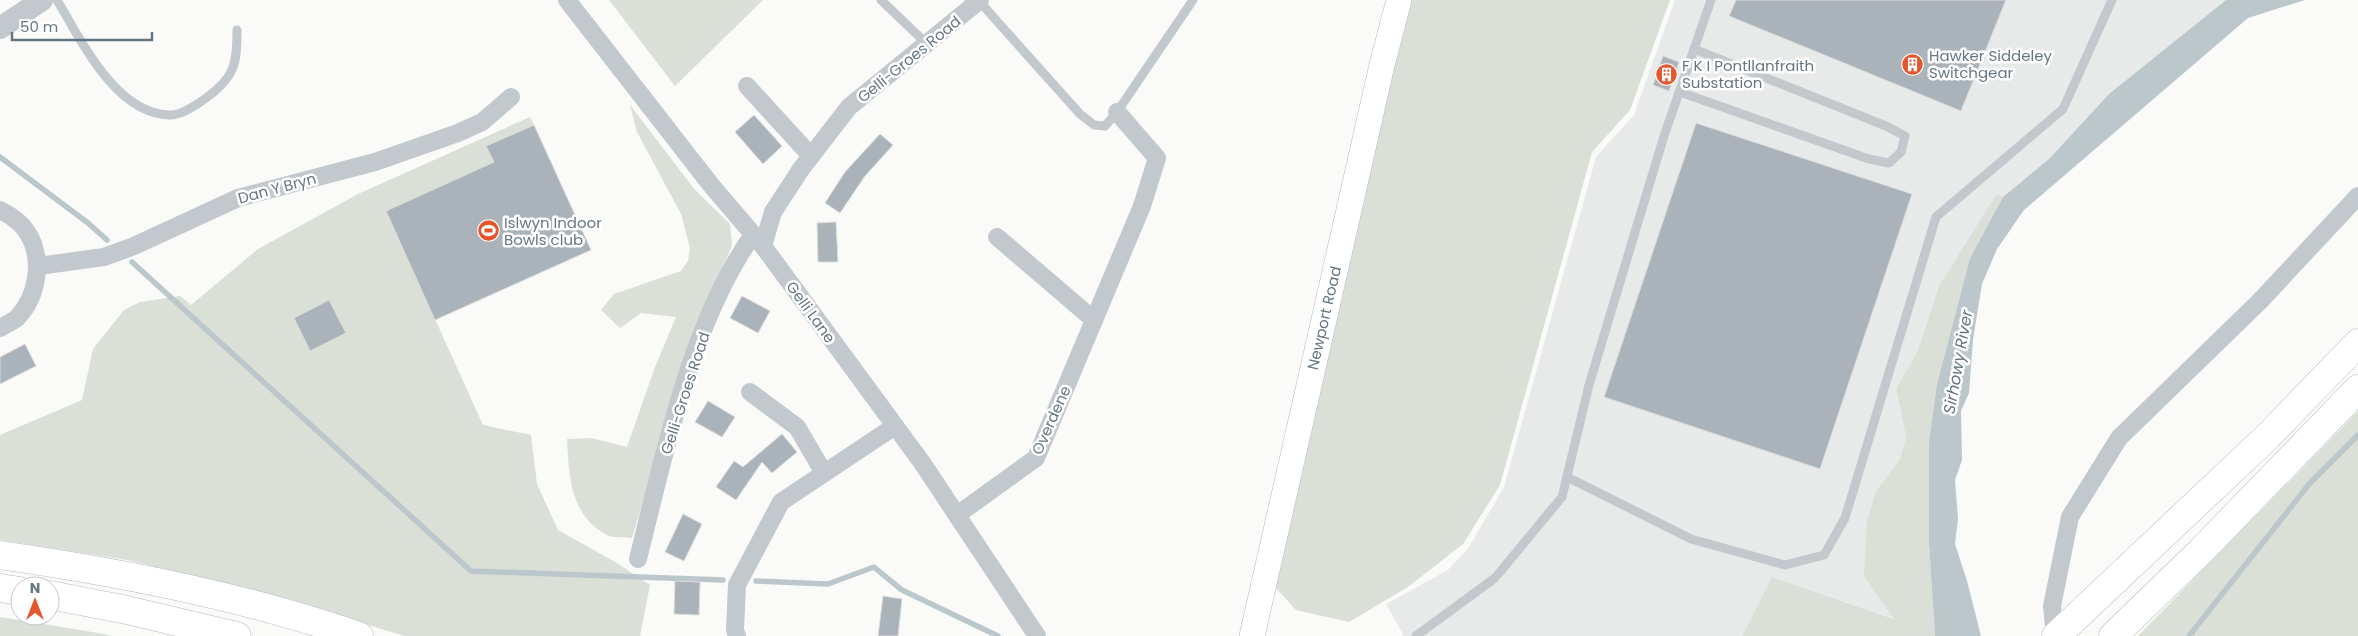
<svg xmlns="http://www.w3.org/2000/svg" width="2358" height="636" viewBox="0 0 2358 636" font-family="Poppins,sans-serif">
  <style>
    .built { fill: #e8e9e9 }
    .green { fill: #dadfd7 }
    .water { fill: #bbc7cb }
    .lines { fill: none; stroke-linecap: round; stroke-linejoin: round }
    .stream { stroke: #bbc7cb; stroke-width: 5.5 }
    .building { fill: #aab3b9; stroke: #dcdcda }
    .secondary-casing { stroke: #b3babf; stroke-width: 26 }
    .primary-casing { stroke: #b5babe; stroke-width: 29 }
    .service { stroke: #c3c8cc; stroke-width: 9 }
    .minor { stroke: #c3c8cc; stroke-width: 18 }
    .tertiary { stroke: #c3c8cc; stroke-width: 22 }
    .secondary { stroke: #fff; stroke-width: 25 }
    .primary { stroke: #fff; stroke-width: 28 }
    .labels { text-anchor: middle; dominant-baseline: central; stroke-width: 5; stroke-linejoin: round; paint-order: stroke }
    .poi-label { font-size: 15px; fill: #657683; stroke: #fff; text-anchor: start }
    .street-label { font-size: 15px; fill: #657683; stroke: #fff }
    .water-label { font-size: 16px; font-style: italic; fill: #60757c; stroke: #fff }
  </style>
  <rect width="100%" height="100%" fill="#fafaf8"/>
  <polygon class="built" points="1675,0 2226,0 2109,94 2049,159 2003,197 1997,193 1939,286 1918,350 1896,389 1906,437 1900,459 1876,491 1895,619 1772,577 1742,636 1404,636 1386,604 1448,570 1469,547 1504,487 1596,157 1634,115"/>
  <g class="green">
    <polygon points="609,0 763,0 675,86"/>
    <polygon points="1406,0 1670,0 1630,110 1592,152 1500,485 1463,544 1408,587 1349,622 1296,610 1276,588 1284,540"/>
    <path d="M630,105L695,190L730,224L732,246L707,303L669,415L632,538C625,537 615,538 609,536C570,517 569,476 567,439L591,438L627,447L655,367L676,317L641,313L620,328L601,310L614,294L681,271L688,261L690,248L681,214L637,132Z"/>
    <polygon points="530,117 534,125 486,146 494,162 386,211 483,425 531,435 537,484 558,530 617,563 650,585 640,636 404,636 273,595 127,560 0,540 0,435 82,400 93,349 124,310 140,302 180,296 191,305 258,249 358,194"/>
    <polygon points="1997,193 2003,197 1970,258 1937,384 1929,441 1929,544 1935,636 1742,636 1772,577 1894,619 1864,576 1867,522 1876,491 1900,459 1906,437 1896,389 1918,350 1939,286"/>
    <polygon points="2358,411 2358,636 2138,636"/>
    <polygon points="0,617 98,633 112,636 0,636"/>
  </g>
  <polygon class="water" points="2226,0 2305,0 2248,18 2024,210 1997,249 1982,284 1973,340 1969,393 1961,411 1962,460 1955,480 1958,519 1955,544 1967,581 1981,636 1935,636 1929,544 1929,441 1937,384 1970,258 2003,197 2049,159 2109,94"/>
  <g class="lines">
    <g class="stream">
      <polyline points="0,157 88,223 107,240"/>
      <polyline points="132,262 471,571 723,580"/>
      <polyline points="756,581 828,584 874,567 902,590 998,636"/>
      <polyline points="2189,636 2310,483 2358,435"/>
    </g>
  </g>
  <g class="building">
    <polygon points="1736,0 2006,0 1961,111 1729,16"/>
    <polygon points="1663,56 1679,62 1669,91 1653,85"/>
    <polygon points="754,115 782,146 763,164 735,132"/>
    <polygon points="1696,123 1912,194 1820,469 1604,397"/>
    <polygon points="534,125 591,250 435,320 386,211 494,162 486,146"/>
    <polygon points="880,134 893,145 865,176 840,213 825,203 845,172"/>
    <polygon points="836,222 838,262 818,262 817,223"/>
    <polygon points="742,296 770,311 758,333 730,318"/>
    <polygon points="329,300 346,333 310,351 294,318"/>
    <polygon points="25,344 36,366 0,384 0,357"/>
    <polygon points="708,401 735,417 722,437 695,422"/>
    <polygon points="782,434 797,452 772,473 762,462 736,500 716,487 734,461 743,467"/>
    <polygon points="683,514 702,524 684,561 665,552"/>
    <polygon points="675,581 700,582 699,615 674,614"/>
    <polygon points="883,596 902,599 898,636 878,636"/>
  </g>
  <g class="lines">
    <defs>
      <polyline id="secondary" points="1252,636 1382,65 1399,0"/>
      <g id="primary">
        <path d="M0,555C121,572 243,596 359,636"/>
        <polyline points="0,588 20,591"/>
        <polyline points="50,595 127,610 237,636"/>
        <polyline points="2056,636 2267,437 2358,343"/>
        <polyline points="2113,636 2199,553 2358,389"/>
      </g>
    </defs>
    <use href="#secondary" class="secondary-casing"/>
    <use href="#primary" class="primary-casing"/>
    <g class="service">
      <path d="M57,0C81,40 115,113 169,115C180,116 198,104 206,98C235,77 237,64 237,30"/>
      <polyline points="881,0 927,44"/>
      <polyline points="979,1 1080,114 1094,125 1105,126 1117,112 1193,0"/>
      <polyline points="1680,92 1869,159 1889,163 1901,152 1905,136 1886,126 1694,49"/>
      <polyline points="1567,477 1691,539 1785,565 1824,555 1845,518 1936,217 2063,109 2112,0"/>
      <polyline points="1416,636 1495,578 1562,497 1589,385 1664,136 1711,0"/>
    </g>
    <g class="minor">
      <polyline points="567,0 711,185 763,246 923,464 1037,636"/>
      <polyline points="747,86 811,156"/>
      <path d="M0,210C10,215 21,222 27,232C44,258 38,296 17,318C12,322 5,325 0,328"/>
      <polyline points="997,237 1094,320"/>
      <polyline points="763,246 773,212 801,169 849,107 980,0"/>
      <polyline points="38,266 104,257 134,246 238,198 375,162 458,133 482,122 511,97"/>
      <polyline points="750,392 797,427 824,473"/>
      <polyline points="957,515 1036,458 1142,206 1157,158 1117,112"/>
      <path d="M638,559C664,456 691,321 753,235"/>
      <polyline points="737,636 735,630 737,585 781,502 895,426"/>
      <polyline points="2055,636 2052,606 2070,517 2119,438 2260,301 2358,196"/>
    </g>
    <polyline class="tertiary" points="0,28 42,0"/>
    <use href="#secondary" class="secondary"/>
    <use href="#primary" class="primary"/>
  </g>
  <defs>
    <symbol id="building-disc" viewBox="-11 -11 22 22"><circle r="9.5" fill="#e4572e" stroke="#fff"/><path d="M-4-6H4V6H1V3H-1V6H-4ZM-2.5-4.3h1.7v1.8h-1.7ZM.8-4.3h1.7v1.8H.8ZM-2.5-1h1.7V.8h-1.7ZM.8-1h1.7V.8H.8Z" fill="#fff"/></symbol>
    <symbol id="stadium-disc" viewBox="-11 -11 22 22"><circle r="9.5" fill="#e4572e" stroke="#fff"/><path d="M0-5a6.5 5 0 1 0 0 10a6.5 5 0 1 0 0-10ZM-3.5-1.8h7v3.6h-7Z" fill="#fff"/></symbol>
  </defs>
  <g fill-rule="evenodd">
    <use href="#building-disc" x="1900" y="52" width="25" height="25"/>
    <use href="#building-disc" x="1654" y="62" width="25" height="25"/>
    <use href="#stadium-disc" x="476" y="218" width="25" height="25"/>
  </g>
  <g class="labels">
    <g class="poi-label">
      <text x="1929" y="55">Hawker Siddeley<tspan x="1929" dy="17">Switchgear</tspan></text>
      <text x="1682" y="65">F K I Pontllanfraith<tspan x="1682" dy="17">Substation</tspan></text>
      <text x="504" y="222">Islwyn Indoor<tspan x="504" dy="17">Bowls club</tspan></text>
    </g>
    <g class="street-label">
      <text transform="translate(909 59) rotate(-39)">Gelli-Groes Road</text>
      <text transform="translate(277 188) rotate(-15)">Dan Y Bryn</text>
      <text transform="translate(811 312) rotate(54)">Gelli Lane</text>
      <text transform="translate(1324 318) rotate(-77)">Newport Road</text>
      <text transform="translate(685 393) rotate(-72)">Gelli-Groes Road</text>
      <text transform="translate(1051 420) rotate(-66)">Overdene</text>
    </g>
    <g class="water-label">
      <text transform="translate(1958 362) rotate(-80)">Sirhowy River</text>
    </g>
  </g>
  <g transform="translate(35 601)"><circle r="24" fill="#ffffff" stroke="#c1c8cd"/>
  <path d="M0-4L9 19L0 12L-9 19Z" fill="#e4572e"/>
  <text y="-8" font-size="14" font-weight="bold" text-anchor="middle" fill="#657683">N</text>
  </g>
  <path d="M12 32v8h140v-8" fill="none" stroke="#657683" stroke-width="2.5"/>
  <text x="20" y="32" font-size="15" fill="#657683" stroke="#ffffff" stroke-width="4" paint-order="stroke">50 m</text>
</svg>
